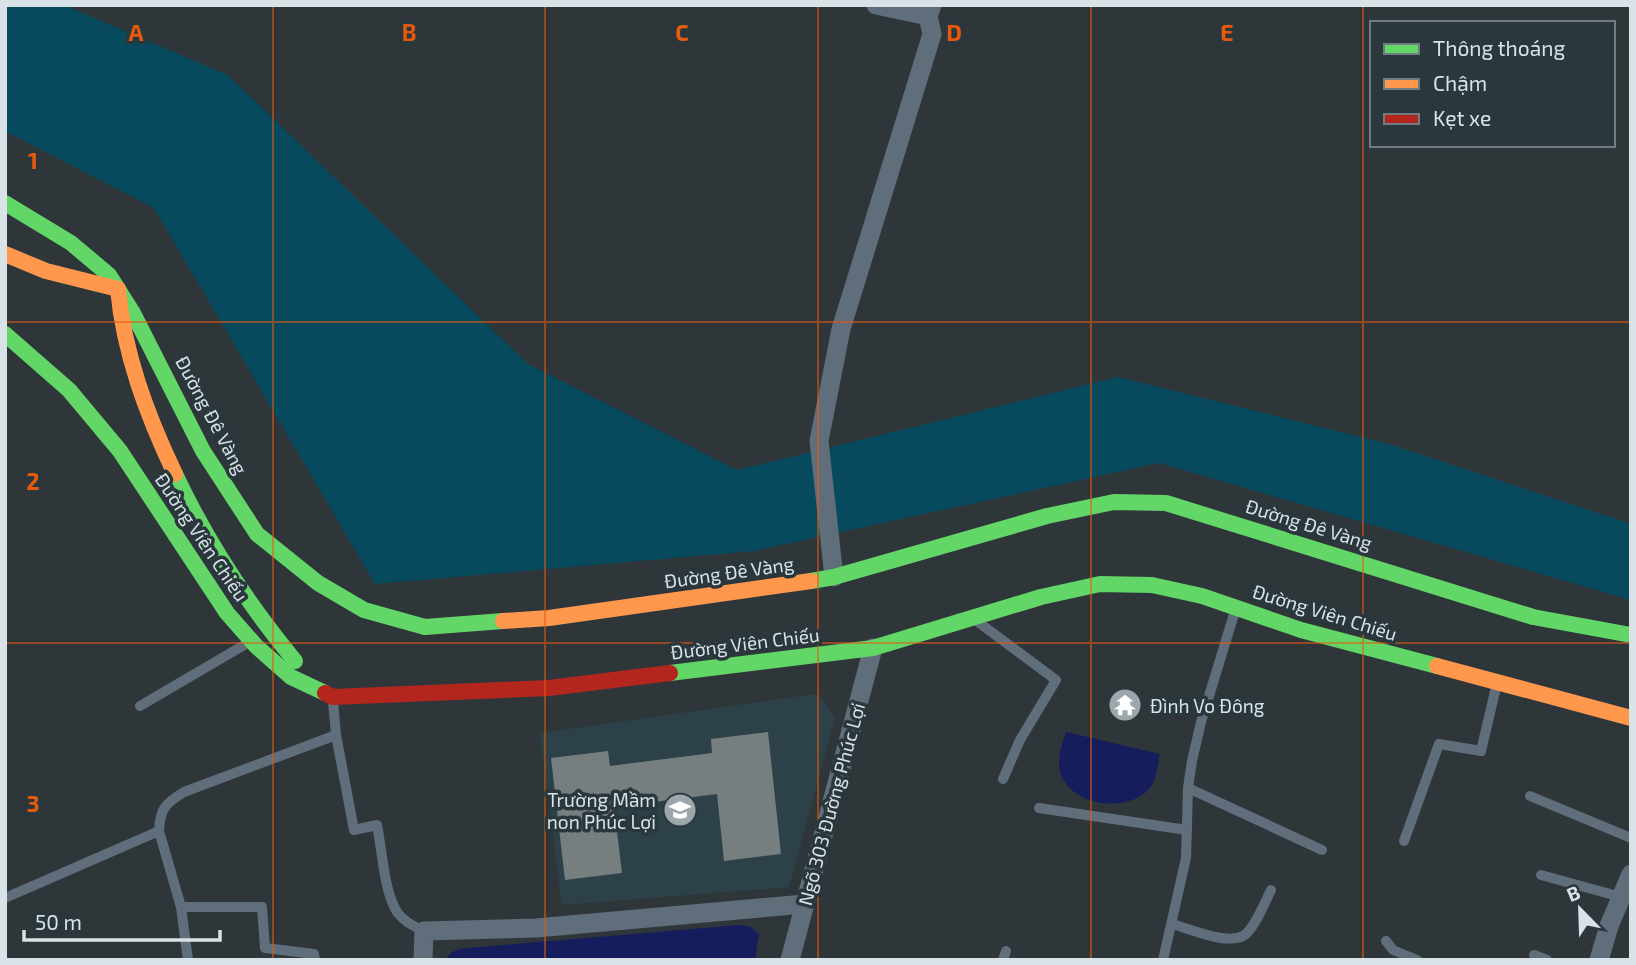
<svg xmlns="http://www.w3.org/2000/svg" width="1636" height="965" viewBox="0 0 1636 965" font-family="'Exo 2',sans-serif">
  <style>
    .built { fill: #2d4149 }
    .green { fill: #084a5d }
    .water { fill: #151d5d }
    .building { fill: #777e80 }
    .lines { fill: none; stroke-linecap: round; stroke-linejoin: round }
    .lane { stroke: #606d7a; stroke-width: 10 }
    .street { stroke: #606d7a; stroke-width: 19 }
    .fast { stroke: #63d668; stroke-width: 16 }
    .slow { stroke: #ff974d; stroke-width: 16 }
    .jam { stroke: #b3261e; stroke-width: 16 }
    .grid { fill: none; stroke: #e8590c; stroke-width: 2; stroke-opacity: 0.55 }
    .labels { text-anchor: middle; dominant-baseline: central; stroke-width: 7; stroke-linejoin: round; paint-order: stroke }
    .street-label { font-size: 19px; fill: #d9e2e6; stroke: #2a383e }
    .poi-label { font-size: 19px; fill: #d9e2e6; stroke: #2a383e; text-anchor: start }
    .grid-label { font-size: 23px; text-anchor: middle; font-weight: bold; fill: #e8590c; stroke: #2a383e; stroke-width: 7; stroke-linejoin: round; paint-order: stroke }
  </style>
  <rect width="100%" height="100%" fill="#2e363a"/>
  <polygon class="built" points="815,694 823,700 835,718 789,887 562,905 540,733"/>
  <polygon class="green" points="5,5 64,5 228,75 528,364 737,470 1118,377 1389,444 1631,524 1631,600 1159,463 754,551 375,584 154,208 5,131"/>
  <g class="water">
    <path d="M1066,732L1160,754C1158,764 1157,776 1152,785C1134,813 1078,808 1063,779C1055,765 1061,746 1066,732Z"/>
    <path d="M740,925L751,927L759,934L755,960H446C449,951 459,949 467,948Z"/>
  </g>
  <polygon class="building" points="768,732 781,854 724,861 717,794 614,807 622,873 565,880 551,758 608,751 610,766 712,753 711,739"/>
  <g class="lines">
    <g class="lane">
      <polyline points="978,622 1056,680 1020,740 1003,779"/>
      <polyline points="140,706 251,641"/>
      <path d="M336,735L354,830L377,825C382,849 384,892 397,912C404,922 414,926 424,931"/>
      <polyline points="1188,788 1322,850"/>
      <polyline points="1530,796 1631,838"/>
      <polyline points="1039,808 1187,830"/>
      <polyline points="159,831 181,907 188,960"/>
      <polyline points="1404,841 1439,744 1481,751 1497,683"/>
      <polyline points="1541,875 1621,897"/>
      <path d="M5,898L159,831C160,808 166,803 184,792L336,735L333,701"/>
      <polyline points="181,907 262,907 265,948 314,954 315,960"/>
      <path d="M1172,924C1190,929 1230,947 1246,934C1257,923 1264,904 1271,890"/>
      <polyline points="1386,941 1393,950 1417,960"/>
      <polyline points="1534,955 1547,960"/>
      <polyline points="1003,960 1006,951"/>
      <polyline points="1163,960 1186,858 1188,788 1192,761 1201,722 1235,611"/>
    </g>
    <g class="street">
      <polyline points="876,5 928,16"/>
      <polyline points="834,577 819,441 841,329 932,34 928,16 932,5"/>
      <polyline points="423,960 424,931 536,928 805,904"/>
      <polyline points="790,960 873,648"/>
      <polyline points="1599,960 1609,926 1631,874"/>
    </g>
    <g class="fast">
      <polyline points="5,203 71,243 109,275 133,313 203,451 257,534 318,583 364,610 425,627 503,621"/>
      <polyline points="5,334 69,390 120,451 227,613 256,646 291,677 325,693"/>
      <path d="M175,474C207,542 247,603 295,661"/>
      <polyline points="811,581 834,577 1047,516 1114,502 1166,503 1533,617 1631,635"/>
      <polyline points="670,673 873,648 1041,597 1100,584 1152,585 1202,596 1301,630 1437,666"/>
    </g>
    <g class="slow">
      <path d="M5,254L46,271L118,289C124,354 147,415 175,474"/>
      <polyline points="503,621 549,618 811,581"/>
      <polyline points="1437,666 1631,718"/>
    </g>
    <polyline class="jam" points="325,693 333,697 549,688 670,673"/>
  </g>
  <path class="grid" d="M273,5V960M545,5V960M818,5V960M1091,5V960M1363,5V960M5,322H1631M5,643H1631"/>
  <defs>
    <symbol id="temple-disc" viewBox="-11 -11 22 22"><circle r="9.5" fill="#9da6aa" stroke="#2a383e"/><path d="M0-6L5-2H3V0L6.5 2.5H4V6H1.5V3h-3V6H-4V2.5H-6.5L-3 0V-2H-5Z" fill="#fff"/></symbol>
    <symbol id="school-disc" viewBox="-11 -11 22 22"><circle r="9.5" fill="#9da6aa" stroke="#2a383e"/><path d="M0-5L7-2L0 1L-7-2ZM-4 1L0 2.5L4 1V4Q0 6-4 4Z" fill="#fff"/></symbol>
  </defs>
  <g fill-rule="evenodd">
    <use href="#temple-disc" x="1106" y="686" width="38" height="38"/>
    <use href="#school-disc" x="661" y="791" width="38" height="38"/>
  </g>
  <g class="labels">
    <g class="street-label">
      <text transform="translate(212 415) rotate(62)">Đường Đê Vàng</text>
      <text transform="translate(1309 524) rotate(17)">Đường Đê Vàng</text>
      <text transform="translate(202 537) rotate(56)">Đường Viên Chiếu</text>
      <text transform="translate(729 572) rotate(-8)">Đường Đê Vàng</text>
      <text transform="translate(1325 612) rotate(17)">Đường Viên Chiếu</text>
      <text transform="translate(745 643) rotate(-7)">Đường Viên Chiếu</text>
      <text transform="translate(831 804) rotate(-75)">Ngõ 303 Đường Phúc Lợi</text>
    </g>
    <g class="poi-label">
      <text x="1150" y="705">Đình Vo Đông</text>
      <text x="656" y="799" text-anchor="end">Trường Mầm<tspan x="656" dy="22">non Phúc Lợi</tspan></text>
    </g>
  </g>
  <g class="grid-label">
    <text x="136" y="41">A</text>
    <text x="409" y="41">B</text>
    <text x="682" y="41">C</text>
    <text x="954" y="41">D</text>
    <text x="1227" y="41">E</text>
    <text x="33" y="169">1</text>
    <text x="33" y="490">2</text>
    <text x="33" y="812">3</text>
  </g>
  <rect width="1636" height="965" fill="none" stroke="#d9e2e6" stroke-width="14"/>
  <rect x="1370" y="21" width="245" height="126" fill="#2a383e" stroke="#707c81" stroke-width="2"/>
  <rect x="1384" y="44" width="35" height="10" fill="#63d668" stroke="#707c81" stroke-width="2"/>
  <text x="1433" y="56" font-size="21" fill="#d9e2e6">Thông thoáng</text>
  <rect x="1384" y="79" width="35" height="10" fill="#ff974d" stroke="#707c81" stroke-width="2"/>
  <text x="1433" y="91" font-size="21" fill="#d9e2e6">Chậm</text>
  <rect x="1384" y="114" width="35" height="10" fill="#b3261e" stroke="#707c81" stroke-width="2"/>
  <text x="1433" y="126" font-size="21" fill="#d9e2e6">Kẹt xe</text>
  <g transform="translate(1580 909) rotate(337)" stroke="#2a383e" stroke-width="5" paint-order="stroke">
  <path d="M0-5L12 26L0 18L-12 26Z" fill="#d9e2e6"/>
  <text y="-10" font-size="19" font-weight="bold" text-anchor="middle" fill="#d9e2e6">B</text>
  </g>
  <path d="M24 930v10h196v-10" fill="none" stroke="#d9e2e6" stroke-width="3.5"/>
  <text x="35" y="930" font-size="21" fill="#d9e2e6" stroke="#2a383e" stroke-width="5" paint-order="stroke">50 m</text>
</svg>
